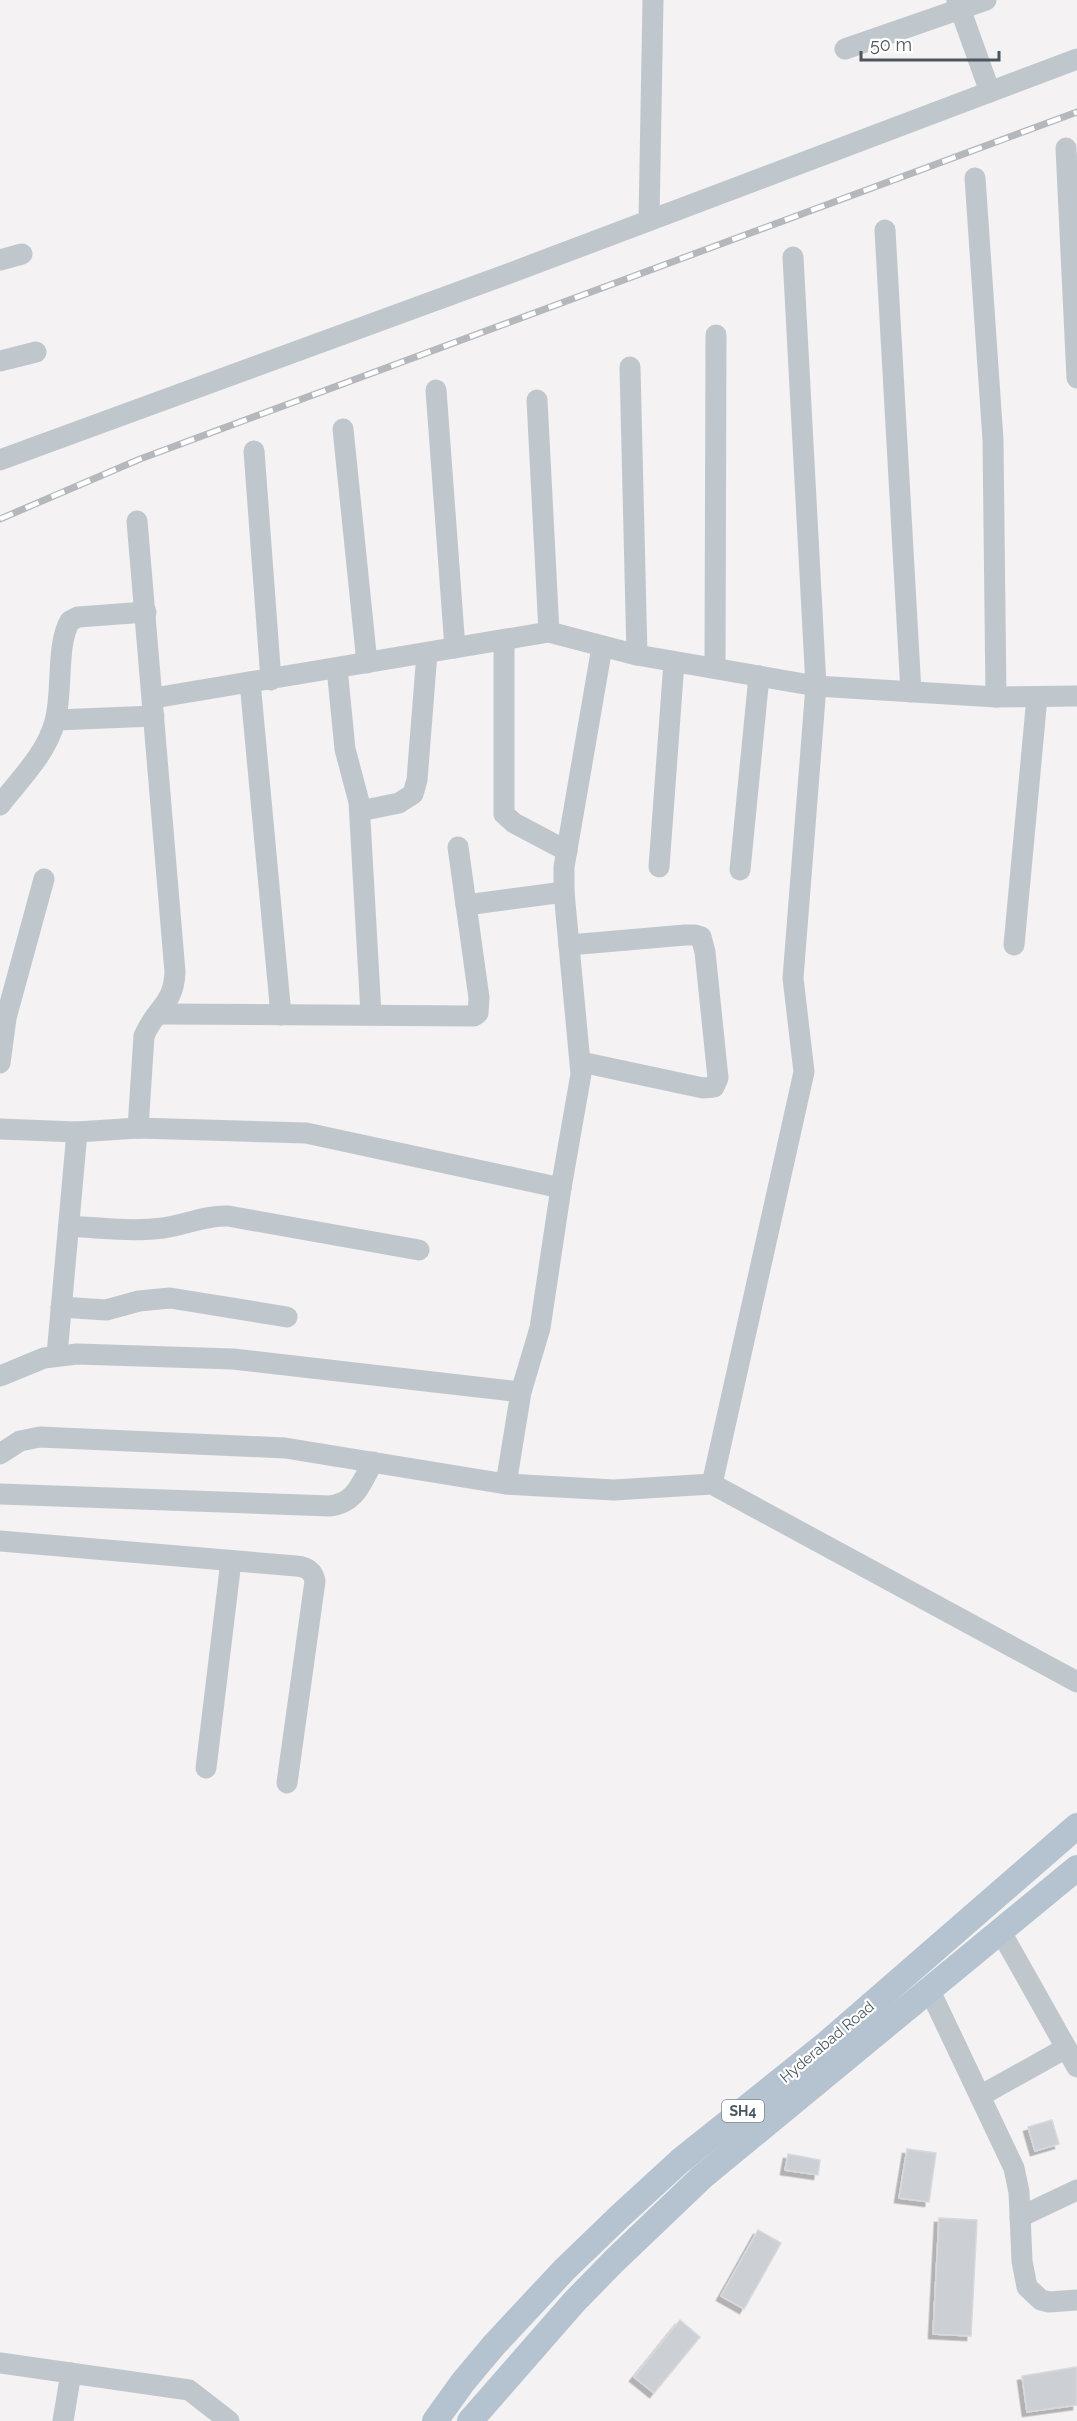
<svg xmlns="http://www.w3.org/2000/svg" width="1077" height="2421" viewBox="0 0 1077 2421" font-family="Raleway,sans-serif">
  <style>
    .building { fill: #cccfd4; stroke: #d6d9dd; stroke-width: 1.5; filter: url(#shadow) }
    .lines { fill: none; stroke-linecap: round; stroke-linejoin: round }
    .minor { stroke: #bfc7cd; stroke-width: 21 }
    .major { stroke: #b4c3cf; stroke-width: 26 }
    .rail-casing { stroke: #b4b8bc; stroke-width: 7 }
    .rail { stroke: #fff; stroke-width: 4.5; stroke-dasharray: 14; stroke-linecap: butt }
    .labels { text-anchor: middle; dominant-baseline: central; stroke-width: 4.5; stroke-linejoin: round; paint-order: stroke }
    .shield { fill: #fff; stroke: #81898f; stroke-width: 1.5 }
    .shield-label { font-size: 14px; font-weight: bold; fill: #4b565f }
    .street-label { font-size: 15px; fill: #4b565f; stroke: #fff }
  </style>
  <defs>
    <filter id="shadow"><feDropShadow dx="-4.5" dy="4.5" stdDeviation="0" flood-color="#0004"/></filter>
  </defs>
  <rect width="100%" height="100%" fill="#f4f2f2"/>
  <g class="building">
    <polygon points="1052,2120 1059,2144 1035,2151 1028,2127"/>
    <polygon points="907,2149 936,2153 929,2202 899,2198"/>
    <polygon points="788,2154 820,2160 818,2175 785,2170"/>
    <polygon points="939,2218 977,2220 971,2336 933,2334"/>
    <polygon points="758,2230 781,2243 744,2309 721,2296"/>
    <polygon points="680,2320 700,2337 654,2393 634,2377"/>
    <polygon points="1077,2367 1077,2405 1027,2412 1022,2376"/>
  </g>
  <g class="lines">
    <g class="minor">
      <polyline points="957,0 990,92"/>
      <polyline points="845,49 986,0"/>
      <polyline points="1066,148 1077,378"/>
      <polyline points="975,178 993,440 996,697"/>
      <polyline points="649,220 653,0"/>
      <polyline points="885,230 911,692"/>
      <polyline points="0,260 22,254"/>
      <polyline points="0,361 36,352"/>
      <polyline points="630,367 637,655"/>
      <polyline points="436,390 455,648"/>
      <polyline points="537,400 549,632"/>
      <polyline points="343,429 367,663"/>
      <polyline points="254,451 271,680"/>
      <polyline points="0,460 513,272 1077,59"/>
      <path d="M137,521L175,972C174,1005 155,1009 144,1036L138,1128"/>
      <polyline points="504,640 504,814 514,823 567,851"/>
      <polyline points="337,668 345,749 359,802 371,1014"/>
      <polyline points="715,668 716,335"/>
      <polyline points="250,682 281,1015"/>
      <polyline points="154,698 549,632 637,655 816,686 793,257"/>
      <polyline points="56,720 154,716"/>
      <path d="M0,805C20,779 47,753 55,721C63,693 56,644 70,621L78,617L146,612"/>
      <polyline points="360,811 399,803 413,794 417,780 427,653"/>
      <polyline points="659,867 674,662"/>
      <polyline points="740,870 759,676"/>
      <polyline points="466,905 564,892"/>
      <polyline points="569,945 685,935 695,935 701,937 705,952 718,1078 714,1087 703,1088 581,1062"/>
      <polyline points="1014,945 1037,697"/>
      <polyline points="158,1014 474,1016 478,1013 479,998 458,847"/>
      <polyline points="0,1063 6,1018 44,879"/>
      <polyline points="0,1129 77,1132 138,1128 306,1133 561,1188"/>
      <path d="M69,1226C100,1228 132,1232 163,1228C186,1225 205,1215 228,1216L419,1250"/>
      <polyline points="61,1307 106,1310 139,1301 170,1298 287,1317"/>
      <polyline points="57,1355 77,1132"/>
      <polyline points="0,1376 44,1358 77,1354 233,1359 521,1392"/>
      <polyline points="0,1454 20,1441 40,1437 285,1448 506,1484 614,1490 712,1484 1077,1682"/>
      <polyline points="506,1484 521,1392 540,1328 561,1188 581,1074 564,892 564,867 602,647"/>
      <polyline points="712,1484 804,1072 793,978 816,686 996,697 1077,696"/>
      <path d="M0,1494L330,1506C356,1503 361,1483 373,1462"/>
      <path d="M0,1541L296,1566C307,1567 313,1571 315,1581L287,1783"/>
      <polyline points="206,1768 231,1561"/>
      <polyline points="1001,1932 1077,2067"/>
      <polyline points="930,1991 1014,2168 1019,2192 1022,2261 1027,2287 1041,2300 1049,2302 1077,2300"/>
      <polyline points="980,2096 1066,2048"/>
      <polyline points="1020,2217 1077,2190"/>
      <polyline points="0,2363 189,2390 229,2421"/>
      <polyline points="63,2421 71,2373"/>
    </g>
    <g class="major">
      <polyline points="435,2421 463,2382 494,2345 564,2270 620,2216 680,2161 825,2045 1077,1826"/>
      <polyline points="470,2421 574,2302 614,2261 702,2177 1077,1868"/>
    </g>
    <defs>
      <polyline id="rail" points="0,519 140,459 1077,112"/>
    </defs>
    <use href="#rail" class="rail-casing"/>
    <use href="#rail" class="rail"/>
  </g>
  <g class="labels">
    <rect class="shield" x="722" y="2100" width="42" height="22" rx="4.5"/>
    <g class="shield-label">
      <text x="743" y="2111">SH4</text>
    </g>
    <g class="street-label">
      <text transform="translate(827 2042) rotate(-40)">Hyderabad Road</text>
    </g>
  </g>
  <path d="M861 51v9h138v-9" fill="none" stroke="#4b565f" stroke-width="3"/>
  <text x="870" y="51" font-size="18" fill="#4b565f" stroke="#ffffff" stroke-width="4.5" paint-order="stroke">50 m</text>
</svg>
